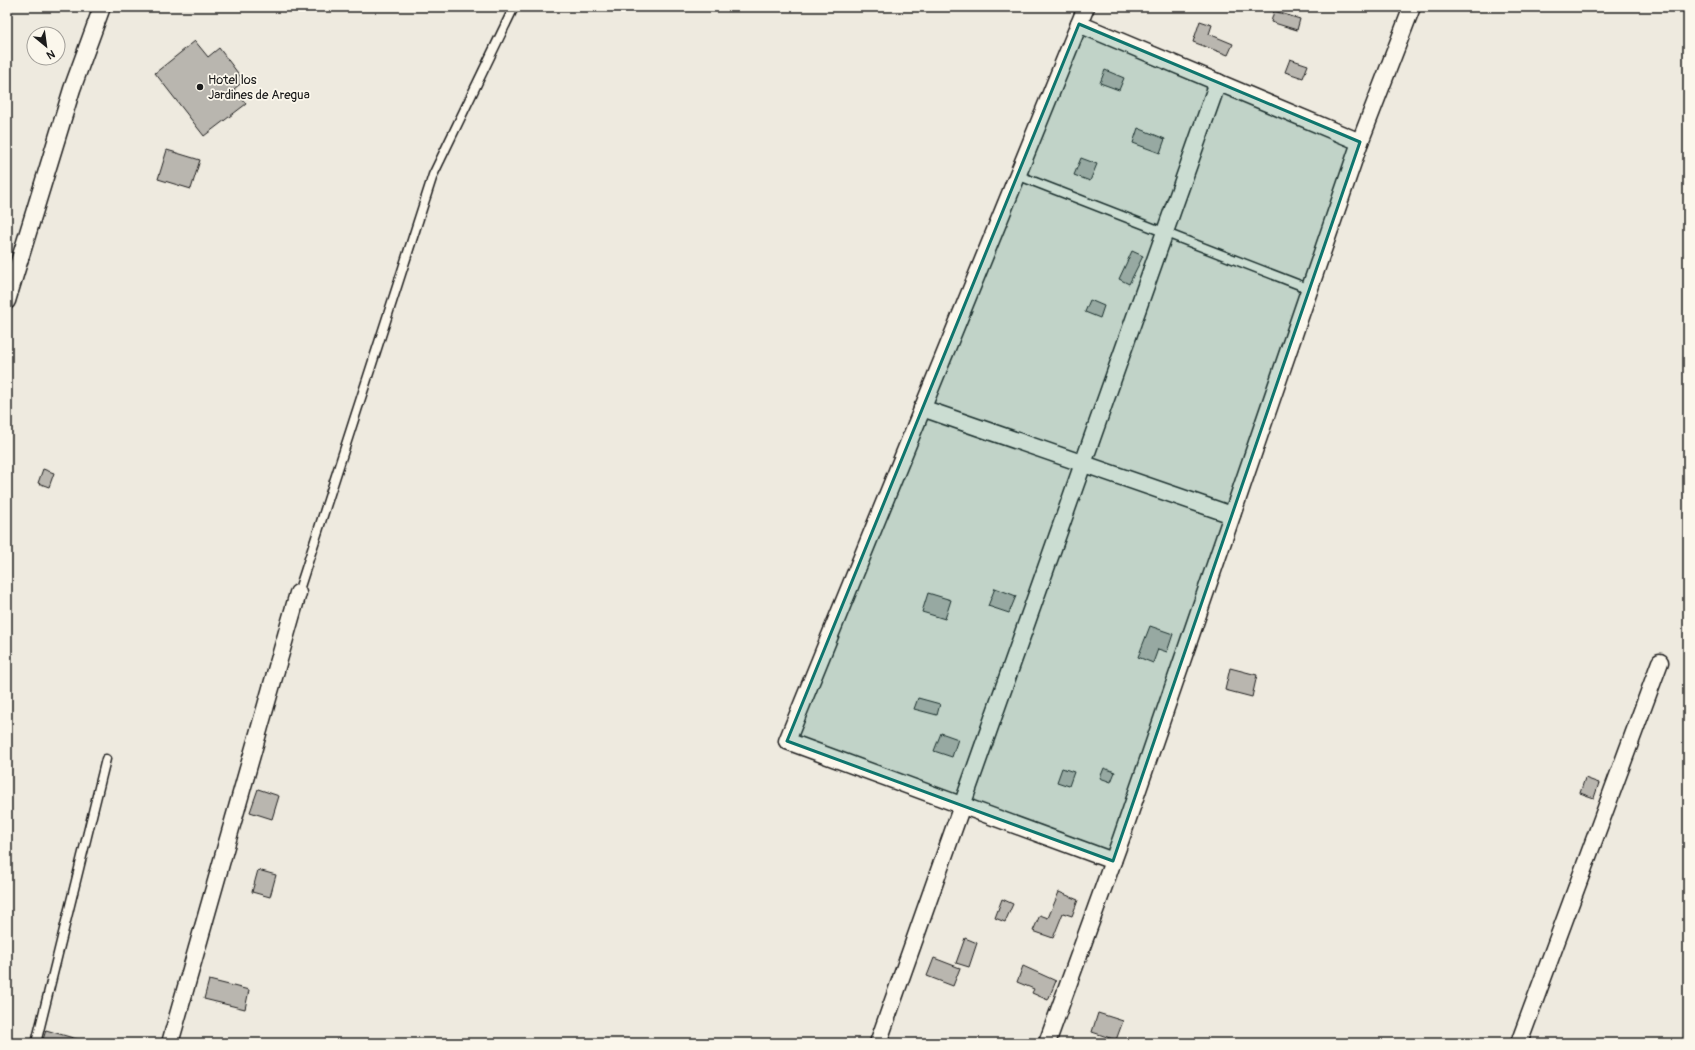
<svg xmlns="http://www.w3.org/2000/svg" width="1695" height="1050" viewBox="0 0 1695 1050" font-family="Pangolin,sans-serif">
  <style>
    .building { fill: #b9b6af; stroke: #1c1c1c }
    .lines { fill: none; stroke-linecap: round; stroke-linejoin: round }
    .lane-casing { stroke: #1c1c1c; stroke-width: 11 }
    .street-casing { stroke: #1c1c1c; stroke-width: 19 }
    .lane { stroke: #fbf7ec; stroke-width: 8 }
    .street { stroke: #fbf7ec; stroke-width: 16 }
    .marked { fill: #0f766e; fill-opacity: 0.2; stroke: #0f766e; stroke-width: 3; stroke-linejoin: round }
    .poi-dot { fill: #1c1c1c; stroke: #fbf7ec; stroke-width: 1.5 }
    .labels { text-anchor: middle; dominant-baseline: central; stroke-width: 3.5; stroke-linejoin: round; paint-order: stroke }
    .poi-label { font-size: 13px; fill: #1c1c1c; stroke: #fbf7ec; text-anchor: start }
  </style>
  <rect width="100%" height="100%" fill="#eeeadf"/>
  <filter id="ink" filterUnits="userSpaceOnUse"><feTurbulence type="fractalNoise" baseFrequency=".025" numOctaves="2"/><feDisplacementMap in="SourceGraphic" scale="8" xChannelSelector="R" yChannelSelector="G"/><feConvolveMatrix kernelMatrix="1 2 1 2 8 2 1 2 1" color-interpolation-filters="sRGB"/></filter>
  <g filter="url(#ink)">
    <g class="building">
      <polygon points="1274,11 1300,19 1297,30 1271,22"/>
      <polygon points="1200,21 1212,25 1209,34 1233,44 1228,55 1193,42"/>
      <polygon points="195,41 208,57 219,48 244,81 234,89 246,104 204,136 155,73"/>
      <polygon points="1290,59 1308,65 1303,78 1285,72"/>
      <polygon points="1105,70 1124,78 1119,90 1100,83"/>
      <polygon points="1138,128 1165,139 1160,153 1133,143"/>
      <polygon points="167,150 200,160 191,189 158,179"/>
      <polygon points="1081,158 1097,164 1090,181 1074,175"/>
      <polygon points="1132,251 1143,256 1129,284 1119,279"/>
      <polygon points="1090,300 1104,306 1100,318 1085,312"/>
      <polygon points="43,469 54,473 49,487 38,483"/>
      <polygon points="995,588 1016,596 1009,613 988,606"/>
      <polygon points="928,593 951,600 945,619 922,612"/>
      <polygon points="1150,626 1173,634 1167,652 1158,649 1153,663 1138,657"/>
      <polygon points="1230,668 1257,675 1252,697 1225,690"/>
      <polygon points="918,698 940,704 937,715 914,709"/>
      <polygon points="941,733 958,739 952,757 934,751"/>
      <polygon points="1062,768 1074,772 1069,786 1057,782"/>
      <polygon points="1104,768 1115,772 1111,782 1100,778"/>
      <polygon points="1585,778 1599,783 1594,798 1580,793"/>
      <polygon points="258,789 279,796 272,819 250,812"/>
      <polygon points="258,870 276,875 270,897 252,892"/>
      <polygon points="1059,892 1078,900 1072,916 1063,913 1053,938 1033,931 1040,915 1048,918"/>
      <polygon points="1002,899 1013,904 1005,922 995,918"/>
      <polygon points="965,938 977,943 969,967 956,963"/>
      <polygon points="934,958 960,968 953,986 927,976"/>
      <polygon points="1023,966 1056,981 1048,1000 1032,993 1034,989 1017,982"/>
      <polygon points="209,980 249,990 245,1009 204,999"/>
      <polygon points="1098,1013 1123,1021 1116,1040 1092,1032"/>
      <polygon points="46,1030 80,1040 79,1043 42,1043"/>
    </g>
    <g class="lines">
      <defs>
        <g id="lane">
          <polyline points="1017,175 1310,289"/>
          <polyline points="298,593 433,175 514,7"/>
          <polyline points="36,1043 106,759"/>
        </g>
        <g id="street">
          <polyline points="1086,7 787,741 1113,861"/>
          <polyline points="1079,24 1360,142"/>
          <polyline points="7,301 72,89 102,7"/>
          <polyline points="922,408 1232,515"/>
          <polyline points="170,1043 298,593"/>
          <polyline points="878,1043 1218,82"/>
          <polyline points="1047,1043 1121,839 1360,142 1412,7"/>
          <polyline points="1519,1043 1660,662"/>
        </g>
      </defs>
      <use href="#lane" class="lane-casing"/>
      <use href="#street" class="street-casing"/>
      <use href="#lane" class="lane"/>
      <use href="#street" class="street"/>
    </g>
  </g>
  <path class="marked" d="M1079,24L1360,142L1113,861L787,741Z"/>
  <circle class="poi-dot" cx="200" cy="87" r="4"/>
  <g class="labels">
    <g class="poi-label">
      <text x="208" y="80">Hotel los<tspan x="208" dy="15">Jardines de Aregua</tspan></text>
    </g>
  </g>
  <rect width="1695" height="1050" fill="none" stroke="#fbf7ec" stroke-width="24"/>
  <rect x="12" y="12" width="1671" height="1026" fill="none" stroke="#1c1c1c" stroke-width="1.5" filter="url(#ink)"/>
  <g transform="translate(46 46) rotate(151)"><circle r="19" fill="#fbf7ec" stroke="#a29f99"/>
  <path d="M0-3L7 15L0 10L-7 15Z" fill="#1c1c1c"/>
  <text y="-6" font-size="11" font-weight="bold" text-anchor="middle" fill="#1c1c1c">N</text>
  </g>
</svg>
